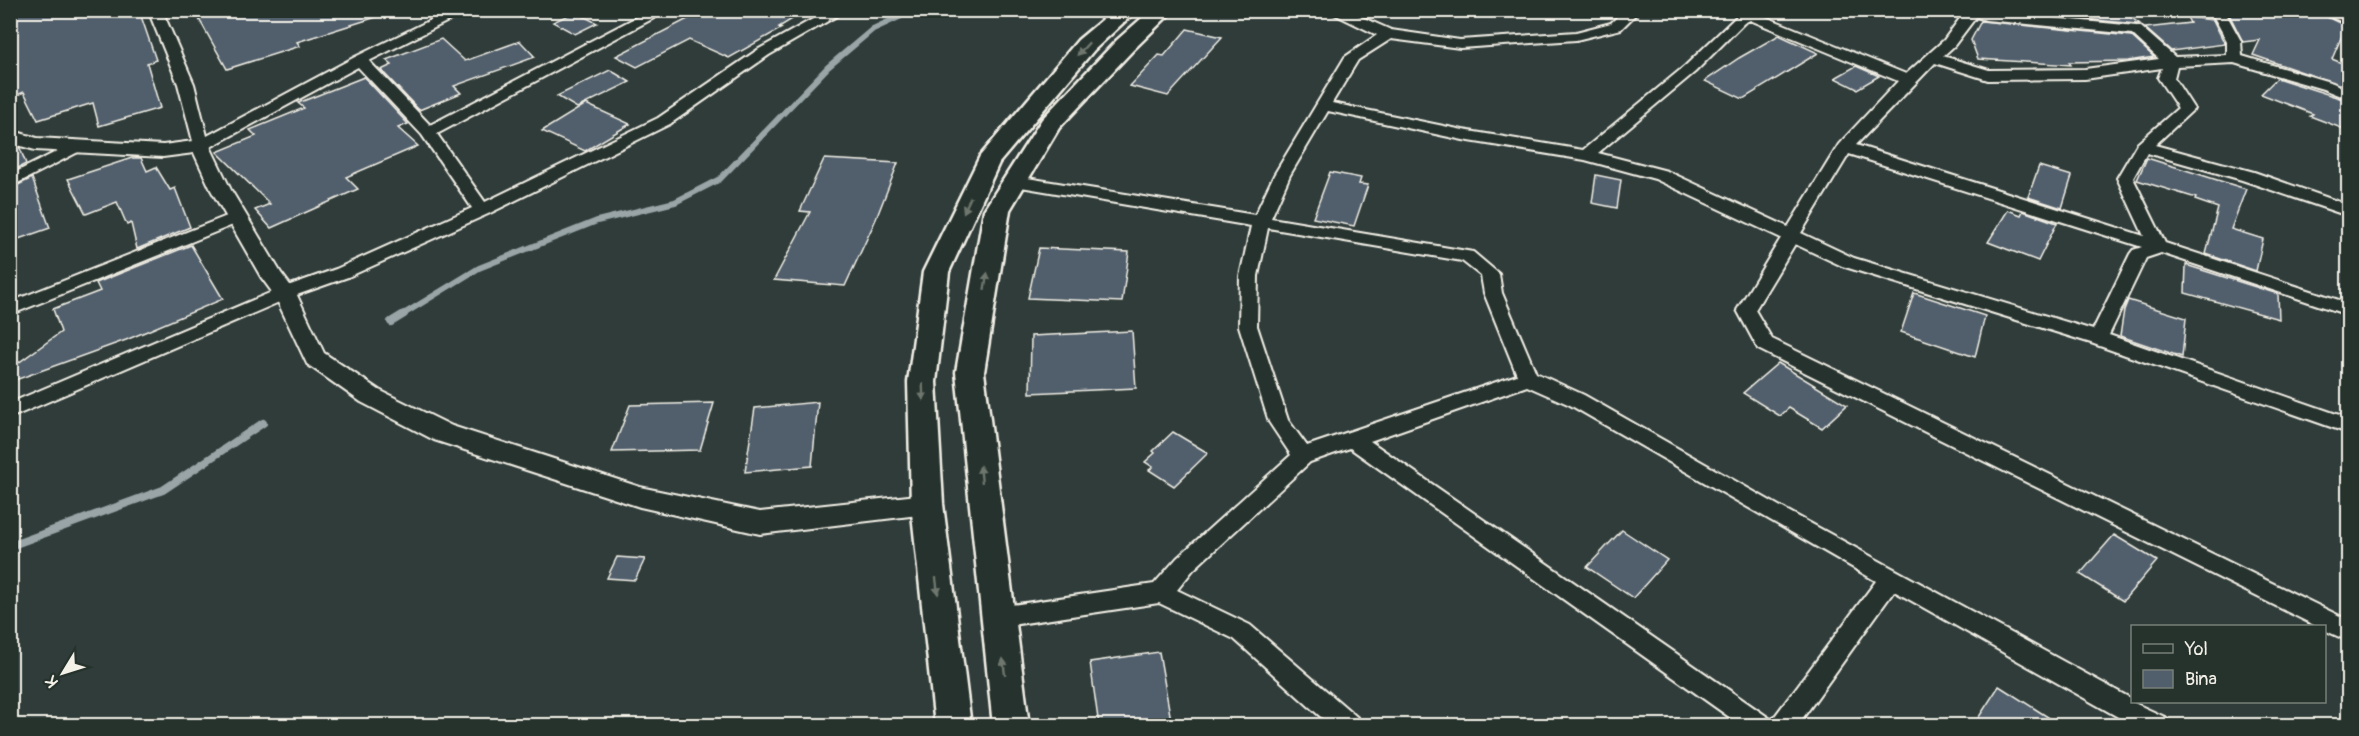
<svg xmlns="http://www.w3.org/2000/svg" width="2359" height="736" viewBox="0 0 2359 736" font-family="Pangolin,sans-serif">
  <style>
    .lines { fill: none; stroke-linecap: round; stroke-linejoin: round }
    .stream-far1 { stroke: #99a5a7; stroke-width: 6 }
    .stream { stroke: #99a5a7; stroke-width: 8 }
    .building { fill: #515f6c; stroke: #f4f1e8; stroke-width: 1.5 }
    .minor-casing { stroke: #f4f1e8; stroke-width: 4 }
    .tertiary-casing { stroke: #f4f1e8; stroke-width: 4 }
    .secondary-casing { stroke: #f4f1e8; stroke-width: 5 }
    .minor { fill: #26332d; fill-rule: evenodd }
    .tertiary { fill: #26332d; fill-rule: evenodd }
    .secondary { fill: #26332d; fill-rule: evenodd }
    .oneway { fill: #6e766e }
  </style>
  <rect width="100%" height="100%" fill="#2f3c3a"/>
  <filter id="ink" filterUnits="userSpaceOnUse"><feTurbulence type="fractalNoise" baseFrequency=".0167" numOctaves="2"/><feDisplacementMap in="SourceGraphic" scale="12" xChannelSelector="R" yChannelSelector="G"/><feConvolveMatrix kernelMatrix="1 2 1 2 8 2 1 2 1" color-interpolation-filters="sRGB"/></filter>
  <g filter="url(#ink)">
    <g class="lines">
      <polyline class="stream-far1" points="402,315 479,268 597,221 675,202 720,179 828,67 873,29 914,10"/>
      <g class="stream">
        <polyline points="391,322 404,314"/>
        <polyline points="10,546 163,490 263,423"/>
      </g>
    </g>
    <g class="building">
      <polygon points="10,10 136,10 141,16 156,60 147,63 160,108 99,126 93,103 38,120 24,92 10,98"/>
      <polygon points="194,10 382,10 383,15 297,42 300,46 227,69"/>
      <polygon points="705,10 807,10 779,27 782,28 729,58 689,40 637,67 616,56"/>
      <polygon points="1995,10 2121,10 2140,24 2136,24"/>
      <polygon points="2227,10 2312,10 2346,26 2332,59 2349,66 2349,88 2253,55 2260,40 2243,42"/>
      <polygon points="575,12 597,23 575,34 553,22"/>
      <polygon points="2187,17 2213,20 2225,44 2171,51 2145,28 2190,23"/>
      <polygon points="1981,21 2131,36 2154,57 2128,61 2069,62 2071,65 1978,59 1971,40"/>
      <polygon points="1187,29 1222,37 1168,96 1130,86 1159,55 1164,56"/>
      <polygon points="1779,35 1818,53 1743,99 1705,81 1739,58"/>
      <polygon points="441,39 465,61 520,41 535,57 454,86 461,93 419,110 381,70 392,65 386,60"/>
      <polygon points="1856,66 1879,76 1857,89 1835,78"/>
      <polygon points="610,70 630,82 577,108 557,96"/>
      <polygon points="364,77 408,124 398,128 418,146 346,177 358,189 271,228 255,210 270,204 217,152 256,136 250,130 304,108 298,103"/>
      <polygon points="2277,78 2349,101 2349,131 2310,116 2313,114 2261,94"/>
      <polygon points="586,104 630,124 585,151 542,131"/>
      <polygon points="10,145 20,148 26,164 10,172"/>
      <polygon points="132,158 141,158 147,171 156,167 170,190 175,188 190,227 137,249 131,223 127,225 117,202 86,214 68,179"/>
      <polygon points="2147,158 2246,189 2231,229 2263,239 2256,271 2206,254 2218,208 2195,200 2196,198 2137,180"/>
      <polygon points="824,159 898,163 876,219 845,286 774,280 810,212 800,211"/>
      <polygon points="2039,166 2072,176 2062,208 2028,197"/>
      <polygon points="1330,172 1361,178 1359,184 1368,185 1354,226 1313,218"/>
      <polygon points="1596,175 1621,180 1617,208 1592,203"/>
      <polygon points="32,178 50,228 10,242 10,189"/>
      <polygon points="2008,210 2021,215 2023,211 2057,223 2038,261 1988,242"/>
      <polygon points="191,245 223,299 126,340 10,382 10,369 61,332 53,309 100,291 96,283"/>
      <polygon points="1039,248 1129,252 1122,302 1028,298"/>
      <polygon points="2186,265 2278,294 2279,319 2185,293"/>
      <polygon points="1914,293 1985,316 1975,357 1901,332"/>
      <polygon points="2128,300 2186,318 2182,357 2120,336 2124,310"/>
      <polygon points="1132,331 1136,388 1030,393 1031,336"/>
      <polygon points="1778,363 1847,405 1822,428 1789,408 1780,416 1743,393"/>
      <polygon points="818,402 812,466 745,472 755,408"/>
      <polygon points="714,403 700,450 612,452 630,405"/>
      <polygon points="1173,432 1208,453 1174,486 1149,470 1153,467 1145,462 1155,453 1153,451"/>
      <polygon points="1622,530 1667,560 1633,598 1587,567"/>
      <polygon points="2114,535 2157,561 2123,601 2080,574"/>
      <polygon points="617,557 645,559 635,580 607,578"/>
      <polygon points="1159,652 1172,726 1099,726 1090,662"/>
      <polygon points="1999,686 2062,726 1973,726"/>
    </g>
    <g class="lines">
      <defs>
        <g id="minor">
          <polygon points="148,10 162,10 194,84 207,136 355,57 451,10 470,10 369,61 430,125 650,10 669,10 437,134 485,202 658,118 759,49 829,10 847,10 769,55 670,124 488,214 348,277 291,297 10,418 10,403 279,289 336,269 472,208 422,135 358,67 207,149 195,149 178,84"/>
          <path d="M1326,10H1346L1391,30L1460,40L1576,32L1611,23L1624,10H1640L1621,29L1576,40L1460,48L1391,39L1358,60L1332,103L1463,130L1583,150L1685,66L1738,15L1730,10H1765L1761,15L1906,74L1944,40L1966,10L2136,26L2141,27L2175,57L2227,55V41L2214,17L2191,13L2189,10H2224L2241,41L2242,56L2333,83L2348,90V99L2323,89L2234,63L2177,66L2174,78L2194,109L2155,145L2254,172L2348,205V216L2242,180L2147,153L2133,178L2165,243L2348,303V315L2161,253L2146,258L2109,335L2348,418V433L2091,343L1842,266L1795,244L1755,310L1772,339L2348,620V641L2324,630V626H2316L1758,349L1737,310L1781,238L1655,179L1585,160L1463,140L1328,111L1290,175L1271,218L1473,252L1499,274L1502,293L1536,373L1584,395L1788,511L2132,699V702L2167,718L2170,726H2134L1894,591L1797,726H1742L1350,448L1310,462L1193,570L1177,590L1250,625L1358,718L1361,726H1331L1234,639L1159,603L998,627L990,624L986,617L990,610L998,607L1154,584L1177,558L1291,455L1269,422L1239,326L1240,276L1251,226L1015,186L1007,181L1015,176L1255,215L1274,175L1345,57L1377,35ZM1976,17L1986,20L2132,34L2159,59L2085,69L1989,70L1943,56L1954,46ZM1750,20L1898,81L1839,144L1788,227L1667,171L1598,153L1695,72L1744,23ZM1935,63L1988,80L2085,79L2162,68L2158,78L2178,108L2137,144L2117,178L2144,236L1856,145ZM1849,154L2142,247L2133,250L2130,254L2093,330L1854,258L1801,233ZM1268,228L1462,261L1481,276L1484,293L1517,375L1307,446L1288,420L1257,326L1258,276ZM1527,386L1570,405L1876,581L1772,720L1370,441Z"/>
          <polygon points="2314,10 2335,10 2348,15 2348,24"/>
          <polygon points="78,141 86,146 84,149 10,187 10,175"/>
          <polygon points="237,212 243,213 246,217 243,221 10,315 10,302"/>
        </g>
        <polygon id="tertiary" points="10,130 37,138 163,145 201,140 208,142 231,190 281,273 296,293 324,353 379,390 452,426 640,487 760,512 927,494 936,497 940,504 936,511 927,514 760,534 640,507 434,440 361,402 307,364 275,296 261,277 211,190 194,153 163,157 35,150 10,143"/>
        <g id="secondary">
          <polygon points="1114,10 1137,10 1094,50 999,163 949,272 936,382 943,504 971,726 935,726 911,504 908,382 923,272 980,156 1078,40"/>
          <polygon points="1151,10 1174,10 1133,50 1059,128 1010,210 984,372 1029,726 993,726 956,372 984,210 1042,119 1117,40"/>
        </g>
      </defs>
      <use href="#minor" class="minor-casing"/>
      <use href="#tertiary" class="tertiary-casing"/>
      <use href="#secondary" class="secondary-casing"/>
      <use href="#minor" class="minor"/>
      <use href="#tertiary" class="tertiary"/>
      <use href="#secondary" class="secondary"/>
    </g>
    <defs><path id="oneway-solid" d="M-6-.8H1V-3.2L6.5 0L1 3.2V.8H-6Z" transform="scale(1.5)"/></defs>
    <g class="oneway">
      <use href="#oneway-solid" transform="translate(1083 49) rotate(133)"/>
      <use href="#oneway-solid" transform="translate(967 205) rotate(115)"/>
      <use href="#oneway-solid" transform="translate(986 281) rotate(-80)"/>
      <use href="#oneway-solid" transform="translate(923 392) rotate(88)"/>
      <use href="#oneway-solid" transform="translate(981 474) rotate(-96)"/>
      <use href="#oneway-solid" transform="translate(937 586) rotate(83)"/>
      <use href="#oneway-solid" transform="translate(1004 667) rotate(-97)"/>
    </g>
  </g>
  <rect width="2359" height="736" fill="none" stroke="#26332d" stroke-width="36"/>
  <rect x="18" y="18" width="2323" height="700" fill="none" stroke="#f4f1e8" stroke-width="2" filter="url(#ink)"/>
  <rect x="2131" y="625" width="195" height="78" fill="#26332d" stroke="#787f78" stroke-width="1.5"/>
  <rect x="2143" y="644" width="30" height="9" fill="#26332d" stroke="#787f78" stroke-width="1.5"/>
  <text x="2185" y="655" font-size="18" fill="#f4f1e8">Yol</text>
  <rect x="2143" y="670" width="30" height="18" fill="#515f6c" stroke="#787f78" stroke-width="1.5"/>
  <text x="2185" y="685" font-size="18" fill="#f4f1e8">Bina</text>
  <g transform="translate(63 673) rotate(232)" stroke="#26332d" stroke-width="4.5" paint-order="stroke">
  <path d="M0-4.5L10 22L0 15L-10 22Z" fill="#f4f1e8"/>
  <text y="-9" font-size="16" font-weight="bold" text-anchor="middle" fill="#f4f1e8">K</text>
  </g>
</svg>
